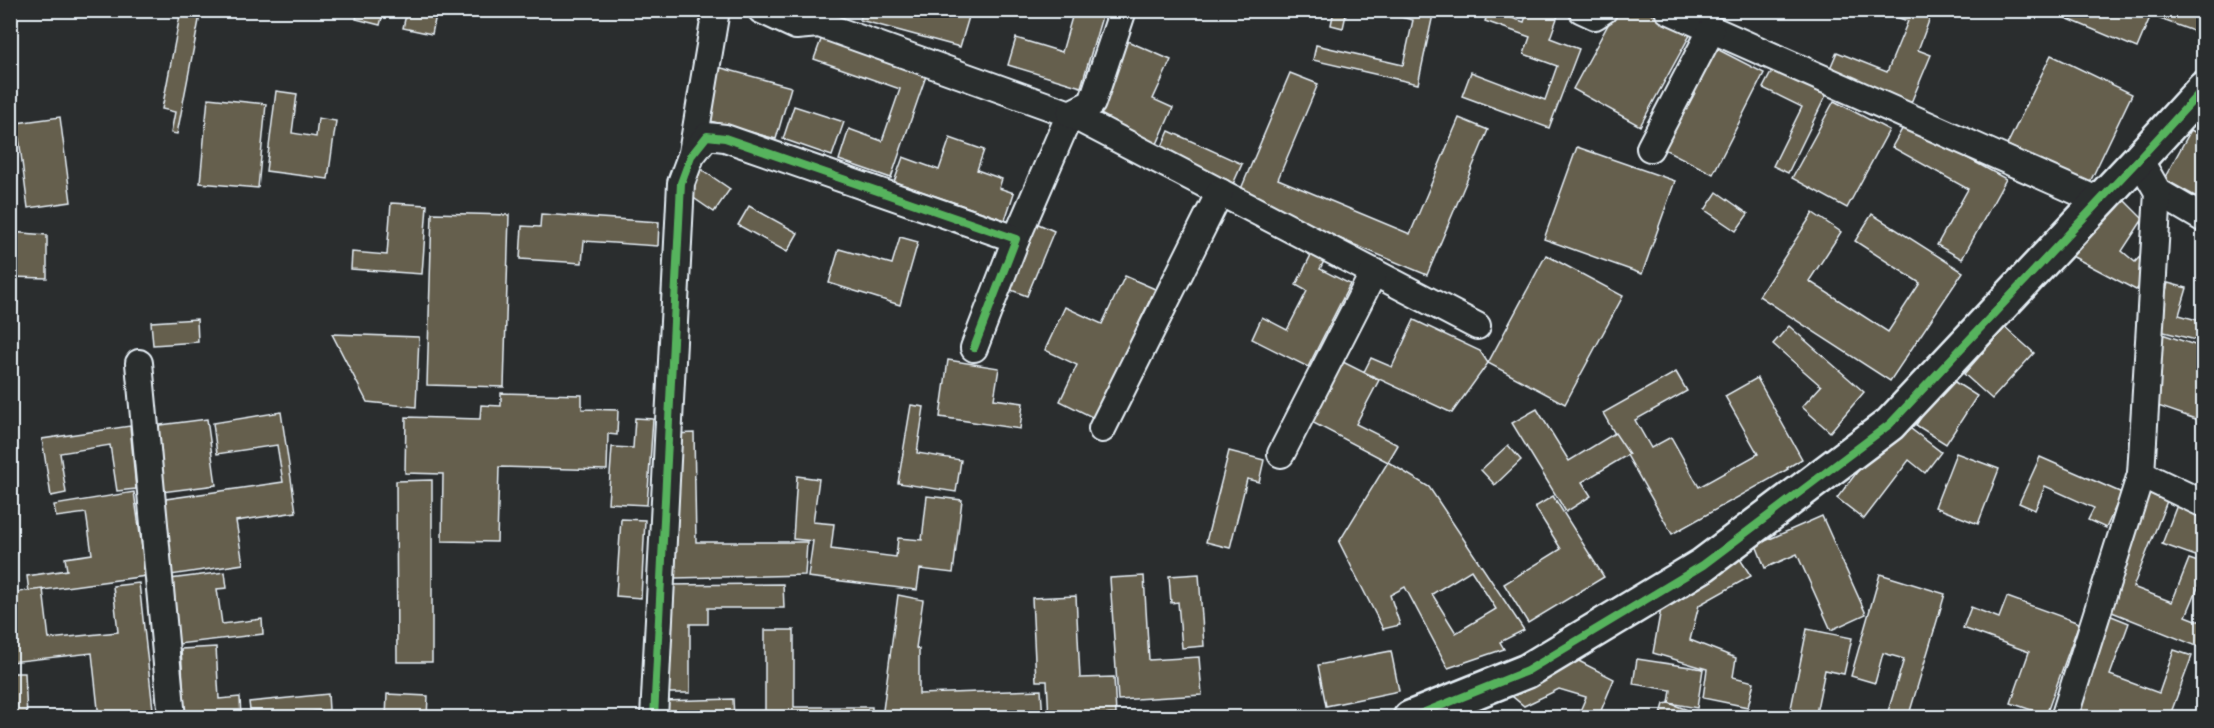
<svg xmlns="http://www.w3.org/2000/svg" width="2214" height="728" viewBox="0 0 2214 728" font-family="Pangolin,sans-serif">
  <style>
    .building { fill: #655e4e; stroke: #e8f1f8; stroke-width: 1.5; fill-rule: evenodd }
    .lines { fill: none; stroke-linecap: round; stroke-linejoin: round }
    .street-casing { stroke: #e8f1f8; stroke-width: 30 }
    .secondary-casing { stroke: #e8f1f8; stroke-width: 38 }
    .street { stroke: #2a2d2e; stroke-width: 26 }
    .secondary { stroke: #2a2d2e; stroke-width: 33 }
    .cycleway-casing { stroke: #2a2d2e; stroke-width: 11 }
    .cycleway { stroke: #56b35d; stroke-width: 8 }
  </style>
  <rect width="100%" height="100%" fill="#2a2d2e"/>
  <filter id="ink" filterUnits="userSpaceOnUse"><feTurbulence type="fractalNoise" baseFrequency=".0167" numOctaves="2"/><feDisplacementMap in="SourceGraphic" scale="12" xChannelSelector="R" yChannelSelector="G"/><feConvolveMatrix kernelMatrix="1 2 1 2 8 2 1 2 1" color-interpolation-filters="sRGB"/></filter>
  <g filter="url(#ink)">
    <g class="building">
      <polygon points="181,10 201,10 177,134 171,133 175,112 162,109"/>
      <polygon points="358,10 384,10 380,25 356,19"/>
      <polygon points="407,10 437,10 432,34 403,28"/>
      <polygon points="863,10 971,10 960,47 860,20"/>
      <polygon points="1074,10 1104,10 1081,87 1008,65 1016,38 1062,52"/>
      <polygon points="1334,10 1347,10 1343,28 1331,25"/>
      <polygon points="1372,10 1434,10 1418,84 1313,60 1316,45 1403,65 1413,20"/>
      <polygon points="1489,10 1524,22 1528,10 1560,10 1550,38 1579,49 1549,128 1462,96 1471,72 1545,100 1557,66 1524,54 1530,37 1485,21"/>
      <polygon points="1616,10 1646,10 1690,35 1640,126 1573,89"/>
      <polygon points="1896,10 1933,10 1918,50 1931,55 1910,105 1828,73 1837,52 1887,72 1908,21 1893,16"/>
      <polygon points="2063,10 2109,10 2120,15 2122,10 2153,10 2137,48 2061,16"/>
      <polygon points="2154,10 2204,10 2204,35 2152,16"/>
      <polygon points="822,37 927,73 891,178 839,160 849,129 882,141 900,89 814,59"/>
      <polygon points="1125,40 1171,60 1153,99 1173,108 1157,144 1092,116"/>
      <polygon points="1715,48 1764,73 1713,174 1664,149"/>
      <polygon points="2051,55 2132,94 2089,184 2007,145"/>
      <polygon points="718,67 791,87 776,139 703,119"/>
      <polygon points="1774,67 1827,93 1788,173 1773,166 1802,107 1763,88"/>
      <polygon points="1290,73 1318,84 1278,179 1410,234 1459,118 1488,130 1427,275 1238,196"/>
      <polygon points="276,91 297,94 292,133 316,137 318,118 336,121 328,179 266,171"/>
      <polygon points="208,98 266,104 258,188 200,183"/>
      <polygon points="1834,101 1889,130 1847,208 1792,178"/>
      <polygon points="794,106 844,122 832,156 783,139"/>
      <polygon points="60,117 71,202 28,208 17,123"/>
      <polygon points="1905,124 2006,179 1962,259 1937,245 1968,189 1892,147"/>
      <polygon points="2191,130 2204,137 2204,201 2164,179"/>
      <polygon points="1169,131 1242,164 1233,184 1160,151"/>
      <polygon points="950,138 984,150 977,170 1002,179 999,188 1014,193 1005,220 894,182 903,157 939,170"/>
      <polygon points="1577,147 1675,181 1642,274 1544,239"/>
      <polygon points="698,167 730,189 714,212 682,190"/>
      <polygon points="1717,192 1748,214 1736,231 1705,210"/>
      <polygon points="2119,195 2143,219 2122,251 2135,262 2147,249 2149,276 2136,290 2066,253"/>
      <polygon points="391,203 427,205 422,274 351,269 352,252 387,255"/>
      <polygon points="749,206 798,233 787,252 738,225"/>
      <polygon points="432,213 509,215 504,387 427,385"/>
      <polygon points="1813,213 1841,232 1809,281 1888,332 1920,283 1855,241 1872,214 1963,272 1890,381 1759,296"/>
      <polygon points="541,214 659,222 658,246 584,241 582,263 520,259 522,226 540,227"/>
      <polygon points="1034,222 1054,231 1027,296 1006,288"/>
      <polygon points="10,232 47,235 47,278 10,277"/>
      <polygon points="900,237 918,242 900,305 829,283 839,249 892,264"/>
      <polygon points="1312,253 1325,259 1320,269 1350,284 1308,367 1252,339 1262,317 1287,330 1307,291 1296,285"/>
      <polygon points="1546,255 1623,296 1565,404 1488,363"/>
      <polygon points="1125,276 1155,289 1094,418 1060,401 1077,365 1045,350 1065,307 1102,324"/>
      <polygon points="2168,283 2187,288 2179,315 2204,322 2204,342 2156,330"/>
      <polygon points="197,319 198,342 153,345 151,322"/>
      <polygon points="1414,320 1480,351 1488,363 1452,413 1364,372 1371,358 1392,367"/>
      <polygon points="1789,326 1864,392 1830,432 1802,407 1821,386 1773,344"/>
      <polygon points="2005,327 2034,353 1992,399 1964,374"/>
      <polygon points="2159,333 2204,348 2204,422 2158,406"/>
      <polygon points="332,334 419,337 416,407 367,402"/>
      <polygon points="1337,359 1379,380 1356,424 1398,445 1388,462 1306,419"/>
      <polygon points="948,360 999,368 994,399 1023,403 1020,429 940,417"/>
      <polygon points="1676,372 1687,391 1635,420 1651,448 1671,437 1699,487 1758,454 1725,396 1757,378 1802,459 1787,468 1788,469 1672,534 1603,413"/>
      <polygon points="1947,377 1977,396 1946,444 1916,425"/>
      <polygon points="501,393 582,395 582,409 618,410 617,435 608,434 607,470 499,467 497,542 442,541 443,474 405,473 406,417 480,419 481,405 501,406"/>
      <polygon points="911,405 924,407 917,453 961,460 956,492 898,483"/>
      <polygon points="1537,409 1569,461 1615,433 1629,454 1582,482 1591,496 1566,512 1512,423"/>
      <polygon points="281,412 296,512 236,521 243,564 171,575 159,500 283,482 277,445 217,454 213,423"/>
      <polygon points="635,418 653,419 647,505 608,503 612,447 633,448"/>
      <polygon points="207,419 216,485 162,492 153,426"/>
      <polygon points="1898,419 1941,452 1925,473 1909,460 1864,519 1837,498"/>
      <polygon points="130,426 136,489 117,491 110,445 60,453 66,493 51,496 42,439"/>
      <polygon points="694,433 696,542 807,542 805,575 675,578 673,434"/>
      <polygon points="1508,445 1521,460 1495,485 1481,470"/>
      <polygon points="1229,451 1264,460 1259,482 1247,479 1230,548 1206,542"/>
      <polygon points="1956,453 1999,469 1978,524 1935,507"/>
      <polygon points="2040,457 2122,493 2106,528 2088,520 2094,508 2045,486 2035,510 2019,503"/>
      <path d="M1388,462L1429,487L1524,630L1500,642L1504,649L1448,668L1405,587L1390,595L1400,625L1383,629L1339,542ZM1471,570L1496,609L1456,633L1432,594Z"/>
      <polygon points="797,476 819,479 813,522 834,524 831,549 896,557 898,538 922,540 927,496 962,500 953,573 920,569 917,590 808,577 813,541 793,539"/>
      <polygon points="432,480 432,662 397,662 396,481"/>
      <polygon points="134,492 146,576 29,592 27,576 67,570 65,558 92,554 86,513 56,517 54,505"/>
      <polygon points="2148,493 2167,501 2133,587 2172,602 2189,559 2204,564 2204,573 2186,616 2204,623 2204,649 2102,608"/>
      <polygon points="1553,496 1604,577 1528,623 1504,584 1561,549 1535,507"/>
      <polygon points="2177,505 2204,514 2204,559 2162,544"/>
      <polygon points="1822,516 1866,614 1831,630 1797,554 1765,568 1756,545"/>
      <polygon points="621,519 645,520 641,598 616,596"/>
      <polygon points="1738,556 1751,576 1699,605 1690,640 1736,658 1733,677 1754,682 1748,707 1703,698 1707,669 1653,653 1662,603"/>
      <polygon points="225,572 227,588 217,589 222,624 262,619 263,634 178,644 170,579"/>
      <polygon points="1199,574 1204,646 1182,648 1178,602 1171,603 1169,576"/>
      <polygon points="1880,574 1945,594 1908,718 1886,718 1904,659 1883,653 1875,683 1851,676"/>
      <polygon points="1144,576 1149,660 1199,657 1202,695 1118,700 1110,578"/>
      <polygon points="139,583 154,718 99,718 92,653 10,662 10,593 43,589 49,639 118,632 113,586"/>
      <polygon points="783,584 784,608 708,608 708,624 690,624 690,693 662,693 662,585"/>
      <polygon points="898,595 923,600 916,648 919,649 919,694 1041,690 1043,718 882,718"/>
      <polygon points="1076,596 1080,678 1114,677 1116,714 1049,717 1047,681 1036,681 1032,598"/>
      <polygon points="2007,597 2079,623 2046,715 2011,703 2029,652 1963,628 1971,607 1999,618"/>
      <polygon points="2109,615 2129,623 2110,675 2159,693 2174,650 2192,656 2169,718 2084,718 2074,714"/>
      <polygon points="1807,629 1852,638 1844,674 1825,670 1815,718 1789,718"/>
      <polygon points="765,630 794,630 794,707 872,707 872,718 765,718"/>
      <polygon points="216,647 219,699 240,697 241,718 185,718 181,649"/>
      <polygon points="1391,651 1399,691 1326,706 1318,665"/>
      <polygon points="1569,656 1614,679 1598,718 1577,718 1586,697 1559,689 1524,706 1507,692"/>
      <polygon points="1637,659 1703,669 1697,708 1669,703 1671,690 1633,684"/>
      <polygon points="10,673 25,673 27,718 10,718"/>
      <polygon points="328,694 329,710 251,718 249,702"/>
      <polygon points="387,694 428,696 427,718 386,718"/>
      <polygon points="733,699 734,718 663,718 663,701"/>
      <polygon points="1669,703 1693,712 1691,718 1660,718 1664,704"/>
      <polygon points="1464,706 1472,718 1445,718"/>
    </g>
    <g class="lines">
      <defs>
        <g id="street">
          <polyline points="761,10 796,26 819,24 1070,114 1016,239"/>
          <polyline points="1123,10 1092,103 1070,114 1477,326"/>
          <polyline points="1582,10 1595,16 1604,10"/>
          <polyline points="1668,10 2099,201"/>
          <polyline points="1650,148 1711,31"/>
          <polyline points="692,153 716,10"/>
          <polyline points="2158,192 2204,219"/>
          <polyline points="139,363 172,718"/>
          <polyline points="1102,429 1220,192"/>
          <polyline points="1281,454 1374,272"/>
          <polyline points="2141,474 2204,504"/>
          <polyline points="654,718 681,183 691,156 707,136 725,138 1016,239 974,348"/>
          <polyline points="2064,718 2141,474 2158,192 2139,159"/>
        </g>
        <polyline id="secondary" points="1410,718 1527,671 1703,565 1890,424 2139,159 2204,88"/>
      </defs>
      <use href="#street" class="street-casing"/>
      <use href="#secondary" class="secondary-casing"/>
      <use href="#street" class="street"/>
      <use href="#secondary" class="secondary"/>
      <defs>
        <g id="cycleway">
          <polyline points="654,718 681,183 691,156 707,136 725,138 1016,239 974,348"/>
          <polyline points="1410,718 1527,671 1703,565 1890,424 2139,159 2204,88"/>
        </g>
      </defs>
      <use href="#cycleway" class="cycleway-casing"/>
      <use href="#cycleway" class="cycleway"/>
    </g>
  </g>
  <rect width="2214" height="728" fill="none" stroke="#2a2d2e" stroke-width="36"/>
  <rect x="18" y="18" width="2178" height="692" fill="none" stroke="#e8f1f8" stroke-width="2" filter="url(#ink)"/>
</svg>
